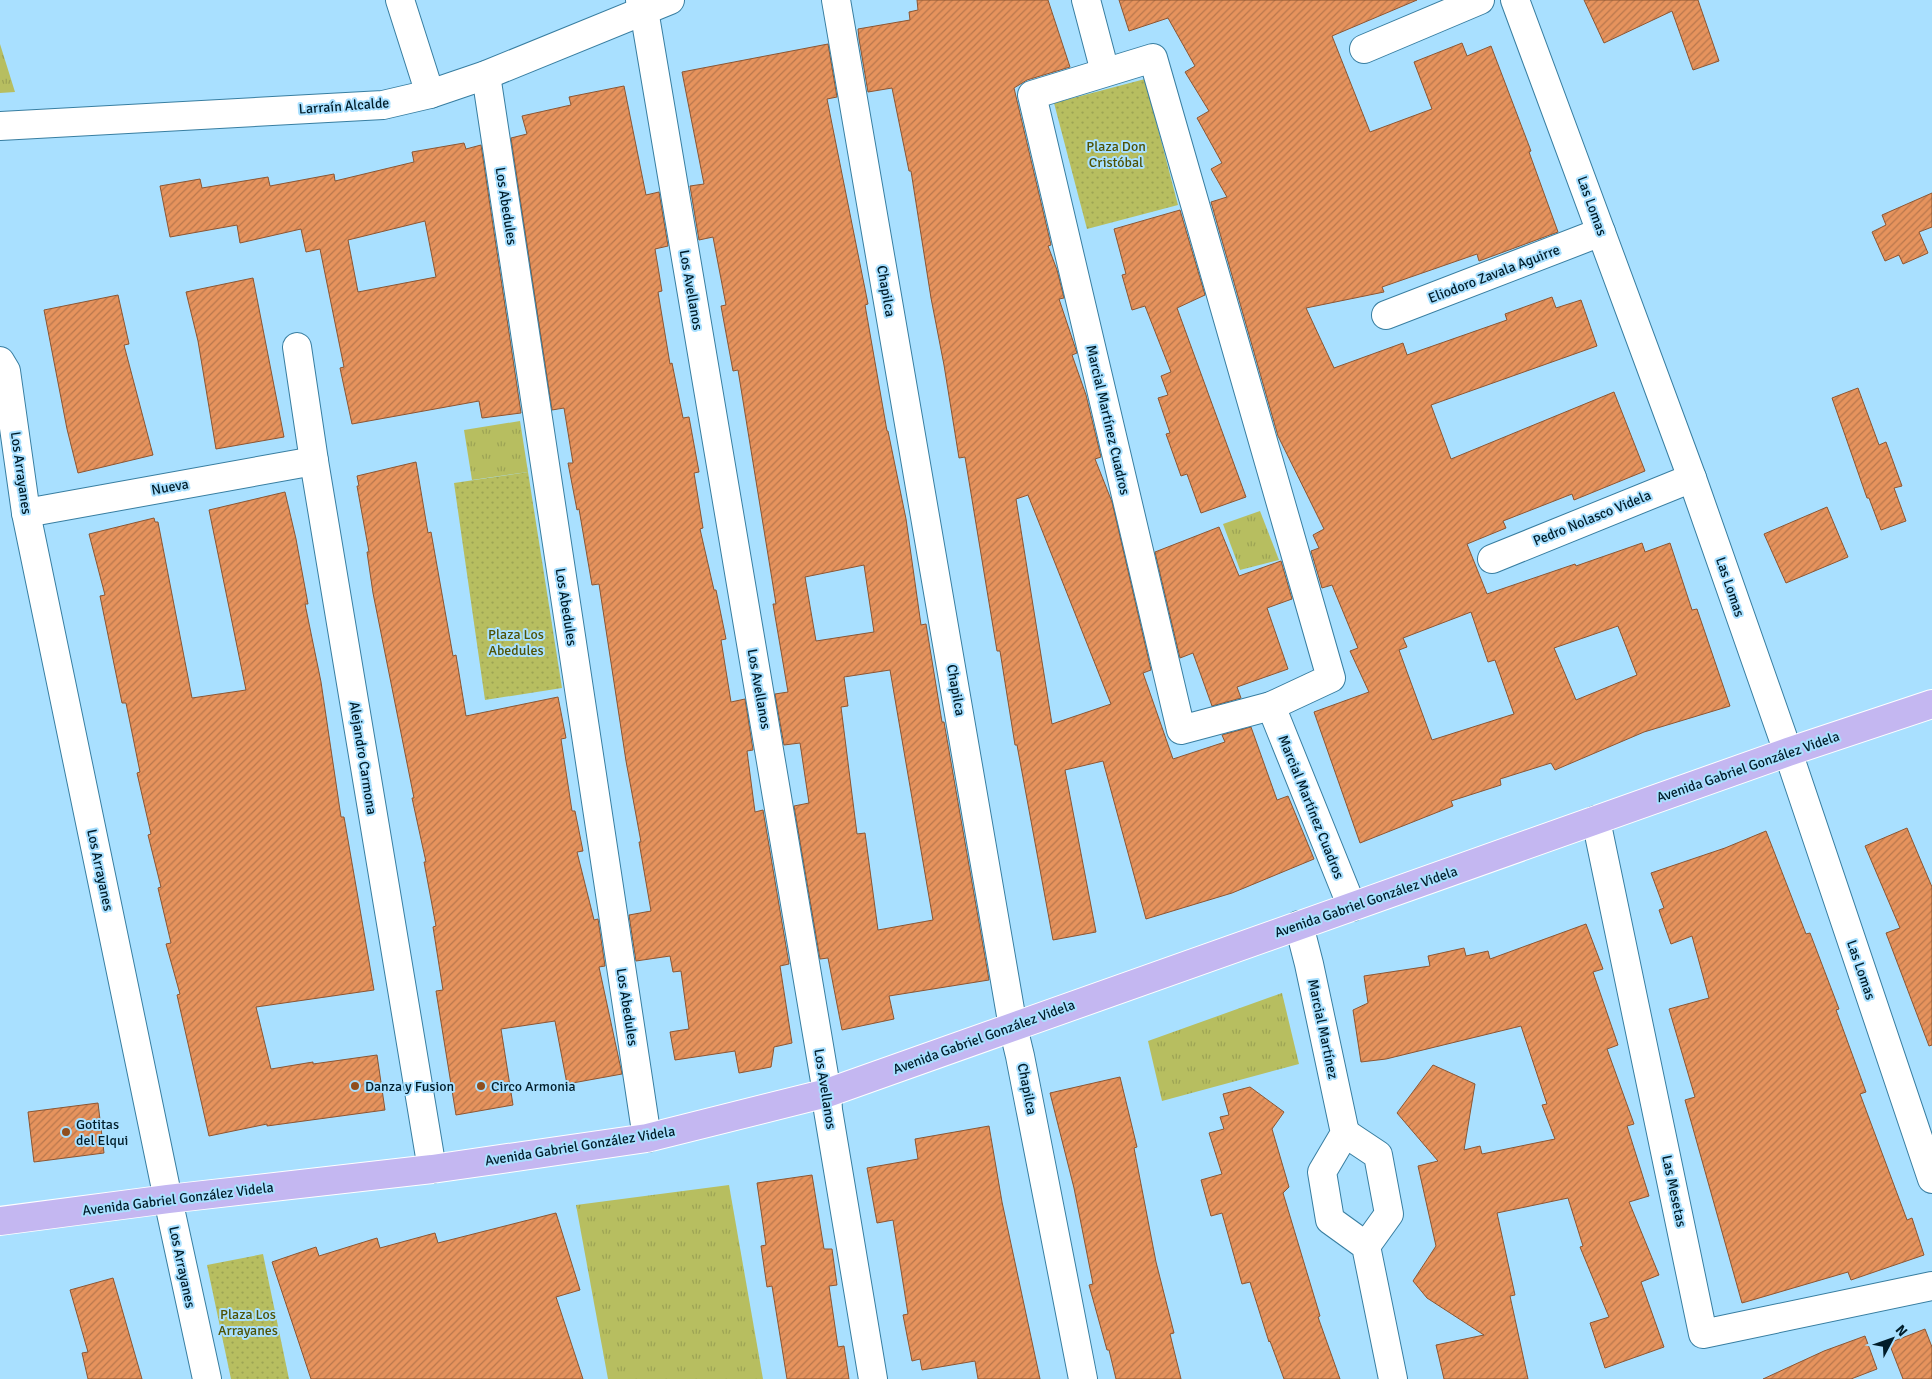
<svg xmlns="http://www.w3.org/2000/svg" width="1932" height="1379" viewBox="0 0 1932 1379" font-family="Signika,sans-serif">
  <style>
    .grass { fill: url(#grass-tufts) }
    .park { fill: url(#park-dots) }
    .building { fill: url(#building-hatch); stroke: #8c5633; fill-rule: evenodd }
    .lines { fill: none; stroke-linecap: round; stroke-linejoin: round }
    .minor-casing { stroke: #387ea1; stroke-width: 30 }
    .tertiary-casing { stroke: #387ea1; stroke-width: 30 }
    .primary-casing { stroke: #fff; stroke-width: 30 }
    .minor { stroke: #fff; stroke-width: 28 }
    .tertiary { stroke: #fff; stroke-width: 28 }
    .primary { stroke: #c4b7f1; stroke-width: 28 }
    .poi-dot { fill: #904e1d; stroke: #a9e0ff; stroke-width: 2 }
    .labels { text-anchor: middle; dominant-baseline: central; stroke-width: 4; stroke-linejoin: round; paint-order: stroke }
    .street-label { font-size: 14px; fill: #001d2a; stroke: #a9e0ff }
    .park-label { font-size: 14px; fill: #4f5205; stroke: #a9e0ff }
    .poi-label { font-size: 14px; fill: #001d2a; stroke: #a9e0ff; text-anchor: start }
  </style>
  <defs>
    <pattern id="grass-tufts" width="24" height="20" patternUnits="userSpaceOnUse" patternTransform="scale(1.25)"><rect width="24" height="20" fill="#b7be60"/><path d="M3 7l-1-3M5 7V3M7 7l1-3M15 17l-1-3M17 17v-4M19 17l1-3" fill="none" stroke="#9ca354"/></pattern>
    <pattern id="park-dots" width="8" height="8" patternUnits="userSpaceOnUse" patternTransform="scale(1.25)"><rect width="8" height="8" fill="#b7be60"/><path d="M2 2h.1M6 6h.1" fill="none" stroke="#9ca354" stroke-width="1.8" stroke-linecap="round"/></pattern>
    <pattern id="building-hatch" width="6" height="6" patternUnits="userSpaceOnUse" patternTransform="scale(1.25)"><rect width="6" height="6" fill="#e6935d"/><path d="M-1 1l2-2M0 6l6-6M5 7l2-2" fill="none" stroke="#b8774d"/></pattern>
  </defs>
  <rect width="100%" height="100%" fill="#a9e0ff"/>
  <g class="grass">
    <polygon points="0,44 15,92 0,93"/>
    <polygon points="520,421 528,472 472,480 464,430"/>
    <polygon points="1260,511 1279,560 1240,570 1223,524"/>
    <polygon points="1282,993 1299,1064 1162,1101 1148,1041"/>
    <polygon points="729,1185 763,1379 608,1379 576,1205"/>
  </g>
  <g class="park">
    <polygon points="1145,79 1178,205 1087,229 1054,103"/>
    <polygon points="528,472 562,688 485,700 454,483"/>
    <polygon points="263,1254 289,1379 231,1379 207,1265"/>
  </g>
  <g class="building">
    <path d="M917,0H1048L1070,67L1027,80L1014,88L1051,245L1048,246L1057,270L1064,298L1059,299L1077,353L1072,355L1086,395L1101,457L1095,459L1112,502L1151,670L1143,673L1173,759L1225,742L1222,735L1251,727L1277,800L1288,796L1314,859L1232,893L1146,919L1103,761L1065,770L1096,932L1053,940L1017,745H1015L1000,651H997L965,457L959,458L944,365L931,298L911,171H909L892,88L868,92L859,39L858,29L910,20L909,12L918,10ZM1028,495L1111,704L1052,724L1016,499Z"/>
    <path d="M1119,0H1417L1332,36L1370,132L1432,109L1414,62L1462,43L1467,56L1491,46L1531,151L1529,152L1558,232L1479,261L1477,254L1382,287L1384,292L1306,308L1334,368L1403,343L1407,355L1507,320L1505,314L1552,297L1556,308L1581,300L1597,346L1431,405L1451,459L1614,392L1645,471L1574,500L1572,494L1503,521L1506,528L1467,544L1487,594L1575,564L1576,566L1642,543L1645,552L1670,543L1692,610L1697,609L1730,706L1644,732L1555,770L1551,763L1500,779L1501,785L1451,801L1453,806L1360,843L1314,712L1369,692L1350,651L1358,648L1332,585L1322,588L1311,551L1319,548L1313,535L1324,529L1278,436L1211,202L1227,197L1211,169L1222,163L1197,118L1209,111L1185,72L1195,66L1168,18L1129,31ZM1471,612L1488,662L1495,660L1514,714L1432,740L1399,650L1407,647L1403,638ZM1618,626L1637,675L1576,700L1554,648Z"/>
    <polygon points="1584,0 1698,0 1719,61 1693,70 1672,11 1604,43"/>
    <path d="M828,44L837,97L827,99L868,304L865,305L887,431H888L906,519L921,625L926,624L942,722H944L989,980L889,996L894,1019L842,1030L828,958L820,959L794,806L809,803L800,743L784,745L775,694L788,692L773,604H776L738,370L733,371L721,306L726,305L713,237L699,240L690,186L704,184L682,72ZM864,565L874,632L816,641L805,577ZM890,670L933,920L878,930L865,833L857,834L841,707L848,706L844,677Z"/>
    <polygon points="624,86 646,195 659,192 668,246 655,249 662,291 658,292 670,364 672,363 683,418 689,417 699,472 694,473 703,528 700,529 714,590 716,590 726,639 721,640 731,702 745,699 753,750 747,751 755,812 763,810 789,964 780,966 792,1043 774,1047 771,1067 739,1073 735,1051 675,1060 670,1032 689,1029 681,971 673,972 670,956 636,961 629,915 651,911 639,842 641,842 626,761 599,584 592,585 579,509 577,510 568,463 573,463 564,408 552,410 511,138 527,134 522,116 571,105 569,97"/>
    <path d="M464,143L466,149L481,145L521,413L482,418L479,401L352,424L340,368L344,367L320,249L306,252L301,229L240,243L237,225L170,237L160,186L200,179L202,188L268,177L270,186L334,174L335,181L414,162L412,152ZM425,221L436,277L358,292L348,240Z"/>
    <polygon points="1932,193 1932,227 1919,232 1928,253 1903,264 1899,255 1885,261 1872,232 1886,225 1882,215"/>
    <polygon points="1180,210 1205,295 1177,308 1246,497 1201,513 1187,474 1181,476 1166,434 1170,433 1158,398 1168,395 1161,376 1171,372 1145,306 1132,310 1122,275 1126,274 1114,229"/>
    <polygon points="253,278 284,437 216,449 198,341 186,292"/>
    <polygon points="118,295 129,344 124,345 153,455 78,473 67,429 44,310"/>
    <polygon points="1858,388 1879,445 1886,442 1902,486 1894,488 1906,521 1881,530 1869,498 1867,498 1832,398"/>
    <polygon points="416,462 428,533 431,532 453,656 456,655 466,716 558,697 566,738 561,739 572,811 575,811 583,851 577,852 594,920 598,919 605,966 599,967 622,1074 567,1084 555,1021 501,1029 513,1105 456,1115 436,991 443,990 433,927 436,926 424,862 426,862 412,798 414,798 373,593 367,552 369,552 357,486 359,486 357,476"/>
    <polygon points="285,492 296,539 308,604 305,604 321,682 341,817 344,817 374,990 256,1007 271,1069 313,1062 313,1064 377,1055 385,1110 267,1126 267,1124 209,1136 177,995 180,994 166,944 171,943 158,888 161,887 148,835 151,834 137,773 140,772 126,703 122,703 100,596 105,595 89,534 154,518 155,522 158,522 192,698 246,690 209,510"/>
    <polygon points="1827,507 1848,557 1786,583 1764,534"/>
    <polygon points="1219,527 1239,576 1281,561 1292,599 1267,608 1288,669 1237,687 1241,698 1212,706 1193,653 1180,658 1155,552"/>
    <polygon points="1907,828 1932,887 1932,1045 1929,1046 1886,933 1900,928 1865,846"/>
    <polygon points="1766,831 1806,934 1810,933 1839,1009 1836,1010 1866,1092 1860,1094 1907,1220 1912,1218 1924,1255 1851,1280 1848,1272 1742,1303 1685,1100 1695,1097 1669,1009 1709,998 1692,936 1671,944 1659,910 1664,908 1651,873 1725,848"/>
    <polygon points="1586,924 1603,969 1593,972 1618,1045 1607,1049 1634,1124 1627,1126 1649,1196 1629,1202 1659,1275 1641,1282 1664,1347 1605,1368 1590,1323 1609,1317 1580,1247 1583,1246 1568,1198 1497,1213 1515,1295 1510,1296 1528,1379 1444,1379 1436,1345 1484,1335 1427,1298 1413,1281 1436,1246 1418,1166 1438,1161 1397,1113 1433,1065 1475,1084 1464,1150 1480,1146 1482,1154 1555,1139 1542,1105 1547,1104 1521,1026 1386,1059 1361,1062 1353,1010 1368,1003 1364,976 1430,966 1428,956 1464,948 1466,956 1488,951 1490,959"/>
    <polygon points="1120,1077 1137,1147 1134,1148 1156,1262 1174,1333 1170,1334 1181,1379 1116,1379 1109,1350 1107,1350 1089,1285 1093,1284 1074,1188 1050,1093"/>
    <polygon points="1250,1087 1284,1112 1272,1129 1289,1187 1283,1193 1320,1316 1318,1317 1340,1379 1284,1379 1270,1341 1269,1342 1250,1282 1242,1284 1222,1213 1211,1216 1201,1180 1222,1174 1209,1133 1224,1129 1220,1117 1229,1115 1223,1094"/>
    <polygon points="98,1103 104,1153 34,1162 28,1112"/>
    <polygon points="989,1126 1002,1202 1040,1379 978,1379 975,1361 922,1370 920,1359 912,1361 903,1315 908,1314 893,1220 877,1223 867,1168 918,1159 915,1139"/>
    <polygon points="812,1175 824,1249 832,1249 837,1285 829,1286 838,1347 844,1346 849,1379 787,1379 772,1286 767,1287 761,1246 766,1245 757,1183"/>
    <polygon points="556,1213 580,1290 556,1297 583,1379 311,1379 272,1262 316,1247 319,1256 377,1238 380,1248 435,1233 438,1243"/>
    <polygon points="113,1278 142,1379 88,1379 82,1353 88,1352 70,1290"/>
    <polygon points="1925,1329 1932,1347 1932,1379 1903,1379 1889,1343"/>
    <polygon points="1865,1336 1877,1369 1851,1379 1763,1379 1824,1351"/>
  </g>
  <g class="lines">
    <defs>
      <g id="minor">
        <polyline points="400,0 430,94"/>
        <polyline points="640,0 644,10 827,1093 828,1110 873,1379"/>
        <polyline points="836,0 1013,1027 1020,1056 1083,1379"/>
        <polyline points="1086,0 1105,72"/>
        <polyline points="1364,49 1480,0"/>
        <polygon points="1153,58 1331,678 1271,706 1181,730 1032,95"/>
        <polyline points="486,75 647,1138"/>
        <polyline points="1386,315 1601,232"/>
        <polyline points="297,347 314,461 432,1169"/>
        <polyline points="26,513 314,461"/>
        <polyline points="1492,559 1692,478"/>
        <polyline points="1271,706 1352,907"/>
        <polyline points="1596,820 1703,1334 1932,1286"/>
        <polyline points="1299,925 1309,964 1345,1133 1322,1172 1330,1220 1366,1246 1393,1379"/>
        <polyline points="1345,1133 1378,1155 1389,1214 1366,1246"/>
      </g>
      <g id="tertiary">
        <polyline points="1515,0 1692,478 1788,752 1932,1179"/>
        <polyline points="0,126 383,105 430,94 486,75 670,0"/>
        <polyline points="0,361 6,371 26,513 168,1199 207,1379"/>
      </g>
      <polyline id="primary" points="0,1221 168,1199 432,1169 647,1138 827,1093 1788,752 1932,704"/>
    </defs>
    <use href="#minor" class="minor-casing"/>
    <use href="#tertiary" class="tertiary-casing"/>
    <use href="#primary" class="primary-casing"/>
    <use href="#minor" class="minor"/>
    <use href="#tertiary" class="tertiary"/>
    <use href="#primary" class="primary"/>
  </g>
  <g class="poi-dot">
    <circle cx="355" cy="1086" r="5"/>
    <circle cx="481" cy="1086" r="5"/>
    <circle cx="66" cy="1132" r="5"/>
  </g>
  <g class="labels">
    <g class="street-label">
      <text transform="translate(344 106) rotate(-4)">Larraín Alcalde</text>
      <text transform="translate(506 206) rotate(81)">Los Abedules</text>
      <text transform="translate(1592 206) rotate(70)">Las Lomas</text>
      <text transform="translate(1494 274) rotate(-21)">Eliodoro Zavala Aguirre</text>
      <text transform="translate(691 290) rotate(80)">Los Avellanos</text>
      <text transform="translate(886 291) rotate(80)">Chapilca</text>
      <text transform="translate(1108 420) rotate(77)">Marcial Martínez Cuadros</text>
      <text transform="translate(21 473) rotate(82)">Los Arrayanes</text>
      <text transform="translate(170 487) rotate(-10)">Nueva</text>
      <text transform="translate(1592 518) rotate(-22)">Pedro Nolasco Videla</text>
      <text transform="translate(1730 587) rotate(71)">Las Lomas</text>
      <text transform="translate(566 607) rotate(81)">Los Abedules</text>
      <text transform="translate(759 689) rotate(80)">Los Avellanos</text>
      <text transform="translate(956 690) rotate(80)">Chapilca</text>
      <text transform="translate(363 758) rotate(81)">Alejandro Carmona</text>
      <text transform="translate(1748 767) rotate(-19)">Avenida Gabriel González Videla</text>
      <text transform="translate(1311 807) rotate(68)">Marcial Martínez Cuadros</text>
      <text transform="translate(100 870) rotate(78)">Los Arrayanes</text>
      <text transform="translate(1366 902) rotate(-19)">Avenida Gabriel González Videla</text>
      <text transform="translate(1861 970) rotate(71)">Las Lomas</text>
      <text transform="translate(627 1007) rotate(81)">Los Abedules</text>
      <text transform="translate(1323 1029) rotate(78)">Marcial Martínez</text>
      <text transform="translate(984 1037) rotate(-20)">Avenida Gabriel González Videla</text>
      <text transform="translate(825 1089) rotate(81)">Los Avellanos</text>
      <text transform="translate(1027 1089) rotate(79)">Chapilca</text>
      <text transform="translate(580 1146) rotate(-9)">Avenida Gabriel González Videla</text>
      <text transform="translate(1674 1191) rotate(78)">Las Mesetas</text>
      <text transform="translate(178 1199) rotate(-7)">Avenida Gabriel González Videla</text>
      <text transform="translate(182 1267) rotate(78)">Los Arrayanes</text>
    </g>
    <g class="park-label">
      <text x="1116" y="146">Plaza Don<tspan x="1116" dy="16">Cristóbal</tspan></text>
      <text x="516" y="634">Plaza Los<tspan x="516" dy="16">Abedules</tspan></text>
      <text x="248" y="1314">Plaza Los<tspan x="248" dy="16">Arrayanes</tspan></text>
    </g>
    <g class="poi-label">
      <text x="365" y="1086">Danza y Fusion</text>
      <text x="491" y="1086">Circo Armonia</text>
      <text x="76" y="1124">Gotitas<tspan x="76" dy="16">del Elqui</tspan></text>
    </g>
  </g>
  <g transform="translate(1892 1339) rotate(49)" stroke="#a9e0ff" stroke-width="4" paint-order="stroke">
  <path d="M0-4L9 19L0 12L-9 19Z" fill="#001d2a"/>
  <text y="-8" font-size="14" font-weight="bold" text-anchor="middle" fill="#001d2a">N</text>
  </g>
</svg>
